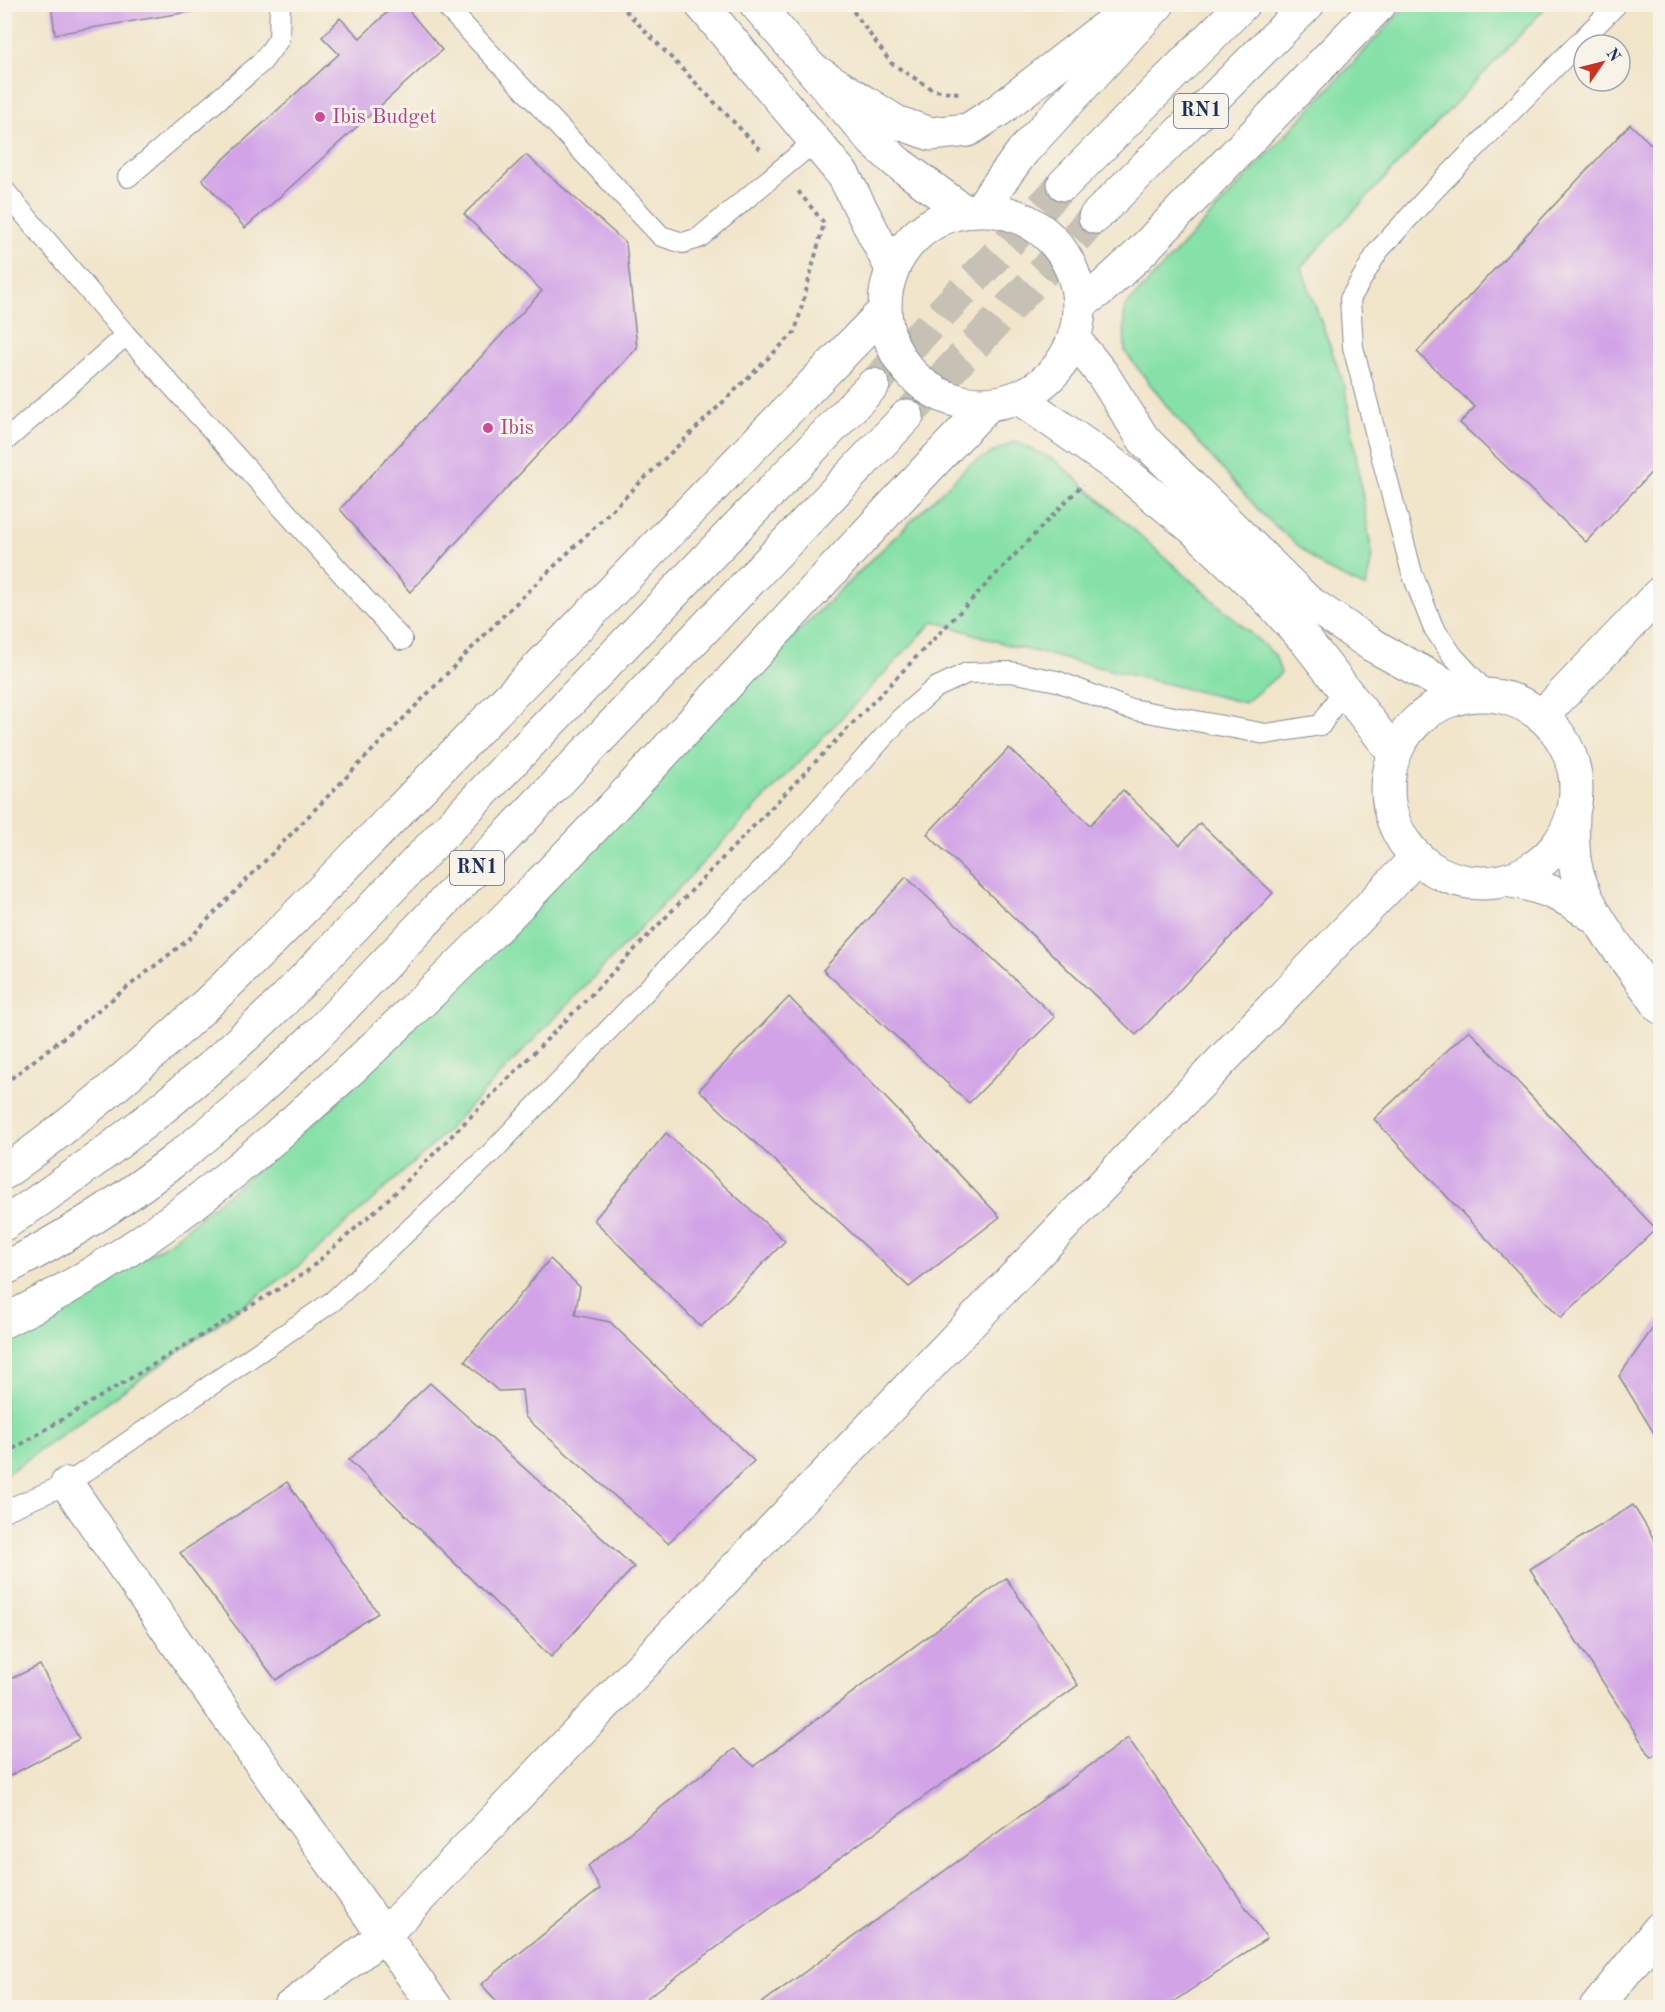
<svg xmlns="http://www.w3.org/2000/svg" width="1665" height="2012" viewBox="0 0 1665 2012" font-family="'Old Standard TT',serif">
  <style>
    .green { fill: #86e1a7; stroke: #508882; stroke-width: 1.5 }
    .building { fill: #d2a4e7 }
    .lines { fill: none; stroke-linecap: round; stroke-linejoin: round }
    .trunk-tunnel { stroke: #c6c1b4; stroke-width: 33; stroke-dasharray: 33 16; stroke-linecap: butt }
    .service-casing { stroke: #868a94; stroke-width: 22 }
    .minor-casing { stroke: #868a94; stroke-width: 35 }
    .tertiary-casing { stroke: #868a94; stroke-width: 35 }
    .trunk-casing { stroke: #868a94; stroke-width: 35 }
    .path { stroke: #868a94; stroke-width: 4; stroke-dasharray: 4.5 4.5; stroke-linecap: butt }
    .service { stroke: #fff; stroke-width: 20 }
    .minor { stroke: #fff; stroke-width: 33 }
    .tertiary { stroke: #fff; stroke-width: 33 }
    .trunk { stroke: #fff; stroke-width: 33 }
    .hotel-dot { fill: #d1479c; stroke: #f7f3e8; stroke-width: 2 }
    .labels { text-anchor: middle; dominant-baseline: central; stroke-width: 6; stroke-linejoin: round; paint-order: stroke }
    .shield { fill: #f7f3e8; stroke: #5d6a87; stroke-width: 1.5 }
    .shield-label { font-size: 20px; font-weight: bold; fill: #1b2f5e }
    .hotel-label { font-size: 21px; fill: #b23c85; stroke: #f7f3e8; text-anchor: start }
  </style>
  <rect width="100%" height="100%" fill="#f7f3e8"/>
  <filter id="ink" filterUnits="userSpaceOnUse"><feTurbulence type="fractalNoise" baseFrequency=".0167" numOctaves="2"/><feDisplacementMap in="SourceGraphic" scale="12" xChannelSelector="R" yChannelSelector="G"/><feConvolveMatrix kernelMatrix="1 2 1 2 8 2 1 2 1" color-interpolation-filters="sRGB"/></filter>
  <filter id="wash" filterUnits="userSpaceOnUse"><feTurbulence type="fractalNoise" baseFrequency=".008" numOctaves="4" result="noise"/><feDisplacementMap in="SourceGraphic" scale="24" xChannelSelector="R" yChannelSelector="G"/><feGaussianBlur stdDeviation="1.35" result="paint"/><feColorMatrix in="noise" values="0 0 0 0 0 0 0 0 0 0 0 0 0 0 0 0 0 1.4 0 .05"/><feComposite in="paint" operator="in"/></filter>
  <g filter="url(#wash)">
    <rect width="100%" height="100%" fill="#f1e5ca"/>
    <g class="green">
      <polygon points="1407,5 1548,5 1301,267 1345,387 1372,555 1366,588 1324,568 1263,515 1174,415 1125,352 1124,308"/>
      <polygon points="1015,441 1056,461 1275,655 1281,673 1245,703 1008,645 934,621 432,1146 299,1266 5,1475 4,1340 170,1242 331,1108 742,686 970,464"/>
    </g>
    <g id="blocks">
      <g class="building">
        <polygon points="51,4 212,4 213,8 55,34"/>
        <polygon points="396,4 403,4 442,50 245,228 202,179 339,54 322,37 340,18 360,38"/>
        <polygon points="1630,124 1660,153 1660,463 1586,542 1460,423 1475,407 1417,352"/>
        <polygon points="526,155 626,243 637,348 410,592 340,509 542,291 464,214"/>
        <polygon points="1009,748 1090,825 1123,790 1180,845 1200,823 1273,893 1136,1035 927,834"/>
        <polygon points="906,877 1055,1017 969,1103 823,970"/>
        <polygon points="789,997 1000,1217 909,1287 699,1090"/>
        <polygon points="1469,1030 1656,1229 1561,1318 1374,1119"/>
        <polygon points="666,1133 785,1241 701,1327 594,1220"/>
        <polygon points="550,1259 580,1287 575,1315 610,1322 754,1461 668,1543 525,1417 522,1390 498,1391 465,1361"/>
        <polygon points="1660,1318 1660,1443 1619,1376"/>
        <polygon points="430,1383 634,1567 551,1657 349,1460"/>
        <polygon points="287,1482 378,1613 276,1680 180,1553"/>
        <polygon points="1633,1505 1660,1549 1660,1752 1651,1757 1530,1569"/>
        <polygon points="1006,1578 1078,1685 633,2008 503,2008 481,1984 600,1889 588,1866 734,1749 754,1766"/>
        <polygon points="40,1665 79,1739 4,1779 4,1682"/>
        <polygon points="1128,1738 1267,1938 1164,2008 755,2008"/>
      </g>
    </g>
  </g>
  <g filter="url(#ink)">
    <use href="#blocks" fill-opacity="0" stroke="#868a94" stroke-width="1.5"/>
    <g class="lines">
      <g class="trunk-tunnel">
        <polyline points="873,385 1064,184"/>
        <polyline points="907,416 1095,217"/>
      </g>
      <defs>
        <g id="service">
          <polyline points="444,4 661,236 683,243 699,238 815,141"/>
          <polyline points="128,177 262,62 279,39 280,4"/>
          <polyline points="4,190 126,335 402,640"/>
          <polyline points="4,442 126,335"/>
          <polyline points="1488,694 1453,656 1433,627 1412,573 1353,347 1350,299 1378,251 1435,189 1617,4"/>
          <polyline points="4,1511 67,1484 333,1301 491,1153 809,820 900,719 935,688 967,673 1011,672 1057,681 1126,708 1266,734 1321,725 1343,690"/>
        </g>
        <g id="minor">
          <polyline points="1543,715 1660,593"/>
          <polyline points="67,1484 218,1703 436,2008"/>
          <polyline points="289,2008 383,1936 1417,857"/>
          <polyline points="1596,2008 1660,1928"/>
        </g>
        <g id="tertiary">
          <polyline points="701,4 844,176 892,269"/>
          <polyline points="756,4 873,141 898,163 965,212"/>
          <polyline points="812,69 896,122 931,134 968,130 999,110 1135,4"/>
          <polyline points="980,209 1023,151 1158,4"/>
          <circle cx="982" cy="307" r="97"/>
          <polyline points="1080,304 1100,290 1136,257 1380,4"/>
          <polyline points="1074,339 1103,375 1144,440 1307,601 1372,645 1464,695"/>
          <polyline points="1019,398 1123,471 1194,529 1266,597 1307,642 1394,753"/>
          <circle cx="1482" cy="789" r="94"/>
          <path d="M1573,817C1572,836 1572,854 1577,873C1590,918 1633,967 1660,1007"/>
          <path d="M1504,880C1541,885 1567,896 1597,919"/>
          <path d="M4,1173C161,1061 293,920 427,782C579,624 732,467 885,310"/>
          <path d="M4,1321C161,1247 289,1129 413,1010C614,817 795,605 988,405"/>
        </g>
        <g id="trunk">
          <polyline points="1064,184 1243,4"/>
          <polyline points="1095,217 1308,4"/>
          <path d="M4,1224C107,1156 194,1086 283,1001L873,385"/>
          <path d="M4,1269C123,1209 223,1127 317,1035L907,416"/>
        </g>
      </defs>
      <use href="#service" class="service-casing"/>
      <use href="#minor" class="minor-casing"/>
      <use href="#tertiary" class="tertiary-casing"/>
      <use href="#trunk" class="trunk-casing"/>
      <g class="path">
        <polyline points="619,4 761,150"/>
        <polyline points="848,4 891,63 933,90 959,93"/>
        <polyline points="4,1084 189,939 504,615 795,332 824,223 798,191"/>
        <polyline points="4,1450 15,1448 305,1273 395,1193 587,999 1083,484"/>
      </g>
      <use href="#service" class="service"/>
      <use href="#minor" class="minor"/>
      <use href="#tertiary" class="tertiary"/>
      <use href="#trunk" class="trunk"/>
    </g>
  </g>
  <g class="hotel-dot">
    <circle cx="320" cy="117" r="6"/>
    <circle cx="488" cy="428" r="6"/>
  </g>
  <g class="labels">
    <g class="shield">
      <rect x="1174" y="94" width="54" height="34" rx="4.5"/>
      <rect x="450" y="851" width="54" height="34" rx="4.5"/>
    </g>
    <g class="shield-label">
      <text x="1201" y="111">RN1</text>
      <text x="477" y="868">RN1</text>
    </g>
    <g class="hotel-label">
      <text x="332" y="117">Ibis Budget</text>
      <text x="500" y="428">Ibis</text>
    </g>
  </g>
  <rect width="1665" height="2012" fill="none" stroke="#f7f3e8" stroke-width="24"/>
  <g transform="translate(1602 63) rotate(55)"><circle r="28" fill="#f7f3e8" stroke="#9fa5b1" stroke-width="1.5"/>
  <path d="M0-4.5L10 22L0 15L-10 22Z" fill="#c8321e"/>
  <text y="-9" font-size="16" font-weight="bold" text-anchor="middle" fill="#1b2f5e">N</text>
  </g>
</svg>
